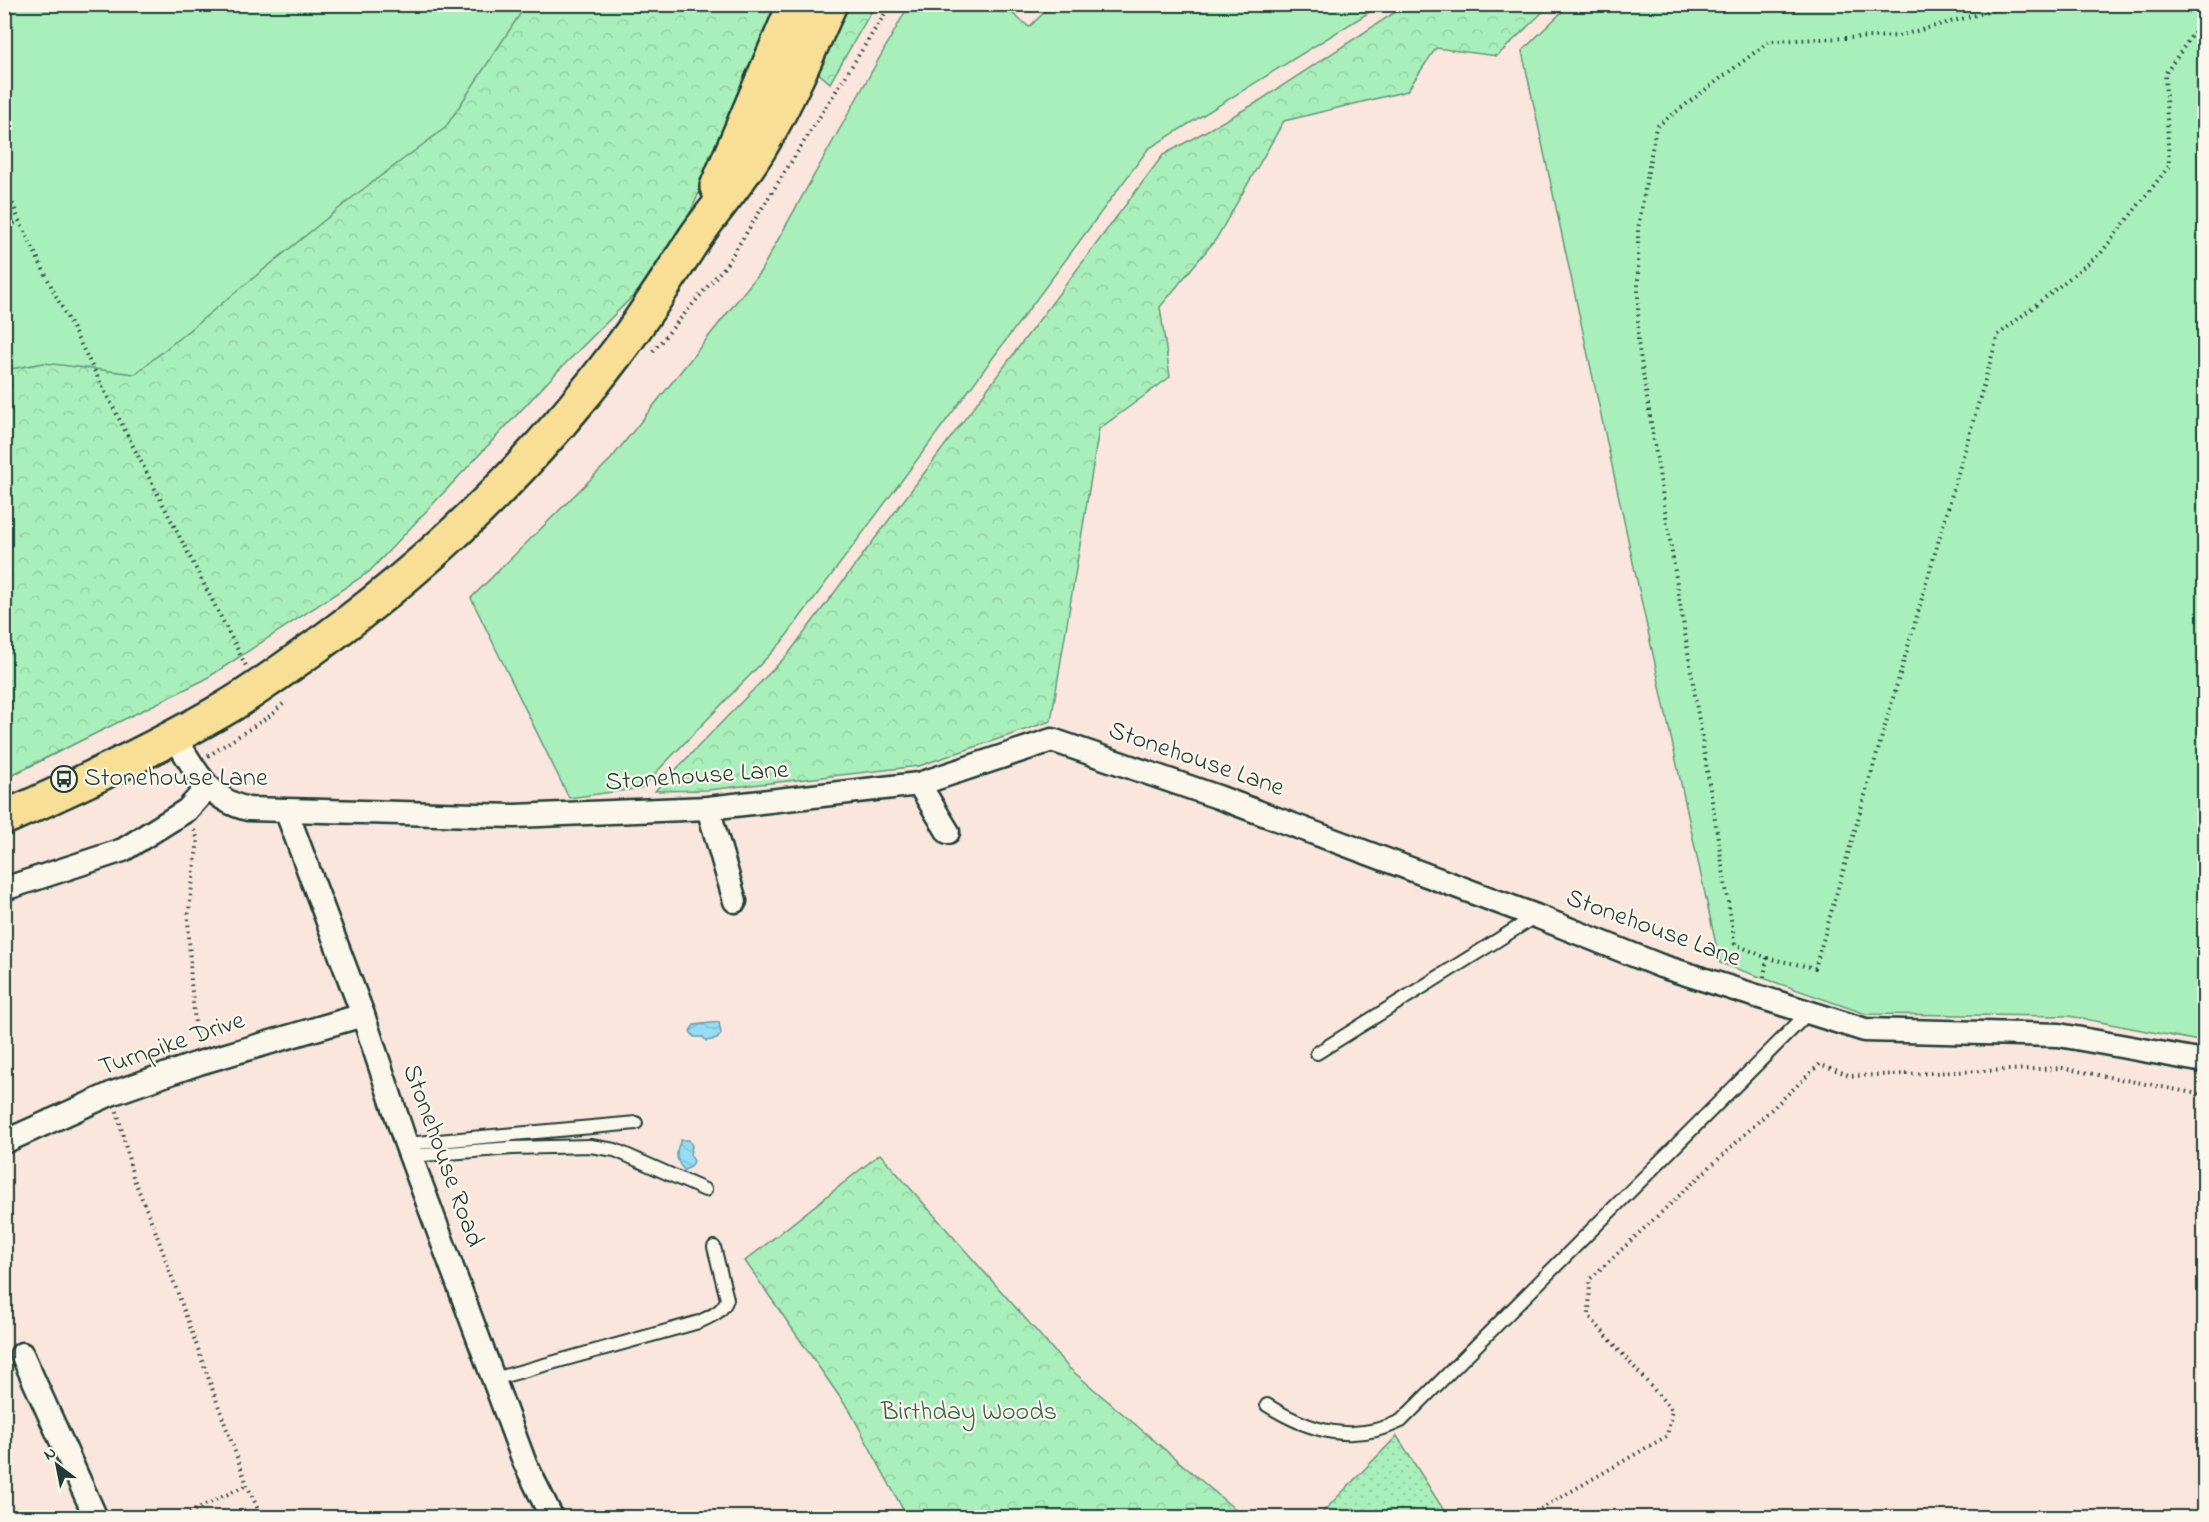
<svg xmlns="http://www.w3.org/2000/svg" width="2209" height="1522" viewBox="0 0 2209 1522" font-family="'Indie Flower',sans-serif">
  <style>
    .grass { fill: #a9efbb; stroke: #649678; stroke-width: 1.5 }
    .forest { fill: url(#forest-crowns); stroke: #649678; stroke-width: 1.5 }
    .garden { fill: url(#garden-dots); stroke: #649678; stroke-width: 1.5 }
    .water { fill: url(#water-waves); stroke: #669ca8; stroke-width: 1.5 }
    .lines { fill: none; stroke-linecap: round; stroke-linejoin: round }
    .service-casing { stroke: #1f3d34; stroke-width: 16 }
    .minor-casing { stroke: #1f3d34; stroke-width: 27 }
    .trunk-casing { stroke: #1f3d34; stroke-width: 38 }
    .path { stroke: #1f3d34; stroke-width: 4; stroke-dasharray: 1.5 4.5; stroke-linecap: butt }
    .service { stroke: #fbf7ec; stroke-width: 12 }
    .minor { stroke: #fbf7ec; stroke-width: 22 }
    .trunk { stroke: #f9df96; stroke-width: 33 }
    .labels { text-anchor: middle; dominant-baseline: central; stroke-width: 4.5; stroke-linejoin: round; paint-order: stroke }
    .street-label { font-size: 26px; fill: #1f3d34; stroke: #fbf7ec }
    .poi-label { font-size: 26px; fill: #1f3d34; stroke: #fbf7ec; text-anchor: start }
    .park-label { font-size: 26px; fill: #3b614f; stroke: #fbf7ec }
  </style>
  <defs>
    <pattern id="forest-crowns" width="20" height="18" patternUnits="userSpaceOnUse" patternTransform="scale(1.5)"><rect width="20" height="18" fill="#a9efbb"/><path d="M2 6a3 3 0 1 1 6 0M12 15a3 3 0 1 1 6 0" fill="none" stroke="#91cea1"/></pattern>
    <pattern id="garden-dots" width="8" height="8" patternUnits="userSpaceOnUse" patternTransform="scale(1.5)"><rect width="8" height="8" fill="#a9efbb"/><path d="M2 2h.1M6 6h.1" fill="none" stroke="#91cea1" stroke-width="1.8" stroke-linecap="round"/></pattern>
    <pattern id="water-waves" width="16" height="10" patternUnits="userSpaceOnUse" patternTransform="scale(1.5)"><rect width="16" height="10" fill="#95dcf6"/><path d="M0 5q4-4 8 0t8 0" fill="none" stroke="#80bed4"/></pattern>
  </defs>
  <rect width="100%" height="100%" fill="#fbe6de"/>
  <filter id="ink" filterUnits="userSpaceOnUse"><feTurbulence type="fractalNoise" baseFrequency=".0167" numOctaves="2"/><feDisplacementMap in="SourceGraphic" scale="12" xChannelSelector="R" yChannelSelector="G"/><feConvolveMatrix kernelMatrix="1 2 1 2 8 2 1 2 1" color-interpolation-filters="sRGB"/></filter>
  <g filter="url(#ink)">
    <g class="grass">
      <polygon points="1570,4 2204,5 2204,1042 2069,1016 1866,1014 1720,963 1522,51"/>
      <polygon points="5,5 704,5 199,681 5,779"/>
      <polygon points="909,5 1002,5 1029,27 1052,5 1381,5 1148,149 781,643 641,788 569,798 471,598 611,459 760,272"/>
    </g>
    <g class="forest">
      <polygon points="526,5 778,5 748,83 669,260 558,371 369,572 204,680 5,778 5,370 44,363 135,374 358,193 445,128"/>
      <polygon points="844,5 875,5 830,83 815,70"/>
      <polygon points="1406,5 1550,5 1497,56 1436,48 1407,91 1284,121 1216,239 1160,307 1170,377 1099,429 1051,721 919,766 708,790 655,791 789,653 1163,155 1256,103"/>
      <polygon points="880,1154 1069,1368 1244,1517 907,1517 851,1413 745,1261"/>
    </g>
    <polygon class="garden" points="1397,1436 1448,1517 1318,1517"/>
    <g class="water">
      <polygon points="719,1022 721,1034 717,1039 706,1041 703,1037 694,1037 690,1031 694,1025"/>
      <path d="M681,1140H689L692,1146L690,1154L694,1161L691,1167L684,1170C675,1160 675,1152 681,1140Z"/>
    </g>
    <g class="lines">
      <defs>
        <g id="service">
          <polyline points="1317,1053 1536,916"/>
          <polyline points="406,1144 636,1123"/>
          <polyline points="410,1156 512,1148 590,1146 615,1150 705,1190"/>
          <path d="M494,1379L699,1322C711,1316 723,1312 727,1299L714,1247"/>
          <path d="M1267,1405C1310,1432 1353,1444 1401,1421L1809,1012"/>
        </g>
        <g id="minor">
          <path d="M175,737C194,769 209,800 248,809L515,816L708,808L919,784L1052,740L1218,797L1536,916L1661,966L1865,1030L2059,1035L2204,1061"/>
          <polyline points="919,784 948,832"/>
          <polyline points="708,808 735,901"/>
          <polyline points="288,811 290,821 363,1015 406,1144 524,1461 552,1518"/>
          <polyline points="4,889 123,850 187,810 208,787"/>
          <polyline points="4,1142 113,1093 199,1063 363,1015"/>
          <polyline points="22,1354 96,1518"/>
        </g>
        <g id="trunk">
          <polyline points="717,187 795,4"/>
          <path d="M4,818C79,785 153,750 224,709C253,692 280,672 308,652C426,568 532,466 619,350C647,313 671,274 696,236C718,205 743,177 762,144C788,100 809,51 830,4"/>
        </g>
      </defs>
      <use href="#service" class="service-casing"/>
      <use href="#minor" class="minor-casing"/>
      <use href="#trunk" class="trunk-casing"/>
      <g class="path">
        <polyline points="4,181 19,220 58,300 246,666"/>
        <polyline points="4,230 19,220"/>
        <polyline points="653,351 726,265 891,4"/>
        <polyline points="208,756 271,715 283,704"/>
        <polyline points="194,830 198,840 188,917 191,982 197,1043"/>
        <polyline points="1767,958 1815,968 1998,335 2101,253 2169,166 2165,74 2204,18"/>
        <polyline points="1764,977 1767,958 1735,944 1638,342 1638,228 1656,127 1770,41 1898,36 2017,4"/>
        <polyline points="117,1111 133,1177 155,1230 247,1485 262,1518"/>
        <polyline points="178,1518 247,1485"/>
        <polyline points="1525,1518 1667,1436 1672,1410 1589,1316 1590,1279 1820,1064 1851,1076 2062,1068 2204,1095"/>
      </g>
      <use href="#service" class="service"/>
      <use href="#minor" class="minor"/>
      <use href="#trunk" class="trunk"/>
    </g>
  </g>
  <defs>
    <symbol id="bus-ring" viewBox="-11 -11 22 22"><circle r="9.5" fill="#fbf7ec" stroke="#1f3d34" stroke-width="1.5"/><path d="M-5-6H5V4H4V6H2V4H-2V6H-4V4H-5ZM-3.5-4V0h7V-4ZM-3.5 1.2v1.5H-2V1.2ZM2 1.2v1.5H3.5V1.2Z" fill="#1f3d34"/></symbol>
  </defs>
  <g fill-rule="evenodd">
    <use href="#bus-ring" x="49" y="764" width="30" height="30"/>
  </g>
  <g class="labels">
    <g class="street-label">
      <text transform="translate(1196 760) rotate(19)">Stonehouse Lane</text>
      <text transform="translate(697 777) rotate(-4)">Stonehouse Lane</text>
      <text transform="translate(1653 929) rotate(20)">Stonehouse Lane</text>
      <text transform="translate(172 1045) rotate(-19)">Turnpike Drive</text>
      <text transform="translate(442 1156) rotate(70)">Stonehouse Road</text>
    </g>
    <g class="poi-label">
      <text x="84" y="779">Stonehouse Lane</text>
    </g>
    <g class="park-label">
      <text x="969" y="1413">Birthday Woods</text>
    </g>
  </g>
  <rect width="2209" height="1522" fill="none" stroke="#fbf7ec" stroke-width="24"/>
  <rect x="12" y="12" width="2185" height="1498" fill="none" stroke="#1f3d34" stroke-width="2" filter="url(#ink)"/>
  <g transform="translate(57 1465) rotate(328)" stroke="#fbf7ec" stroke-width="4.5" paint-order="stroke">
  <path d="M0-4.5L10 22L0 15L-10 22Z" fill="#1f3d34"/>
  <text y="-9" font-size="16" font-weight="bold" text-anchor="middle" fill="#1f3d34">N</text>
  </g>
</svg>
